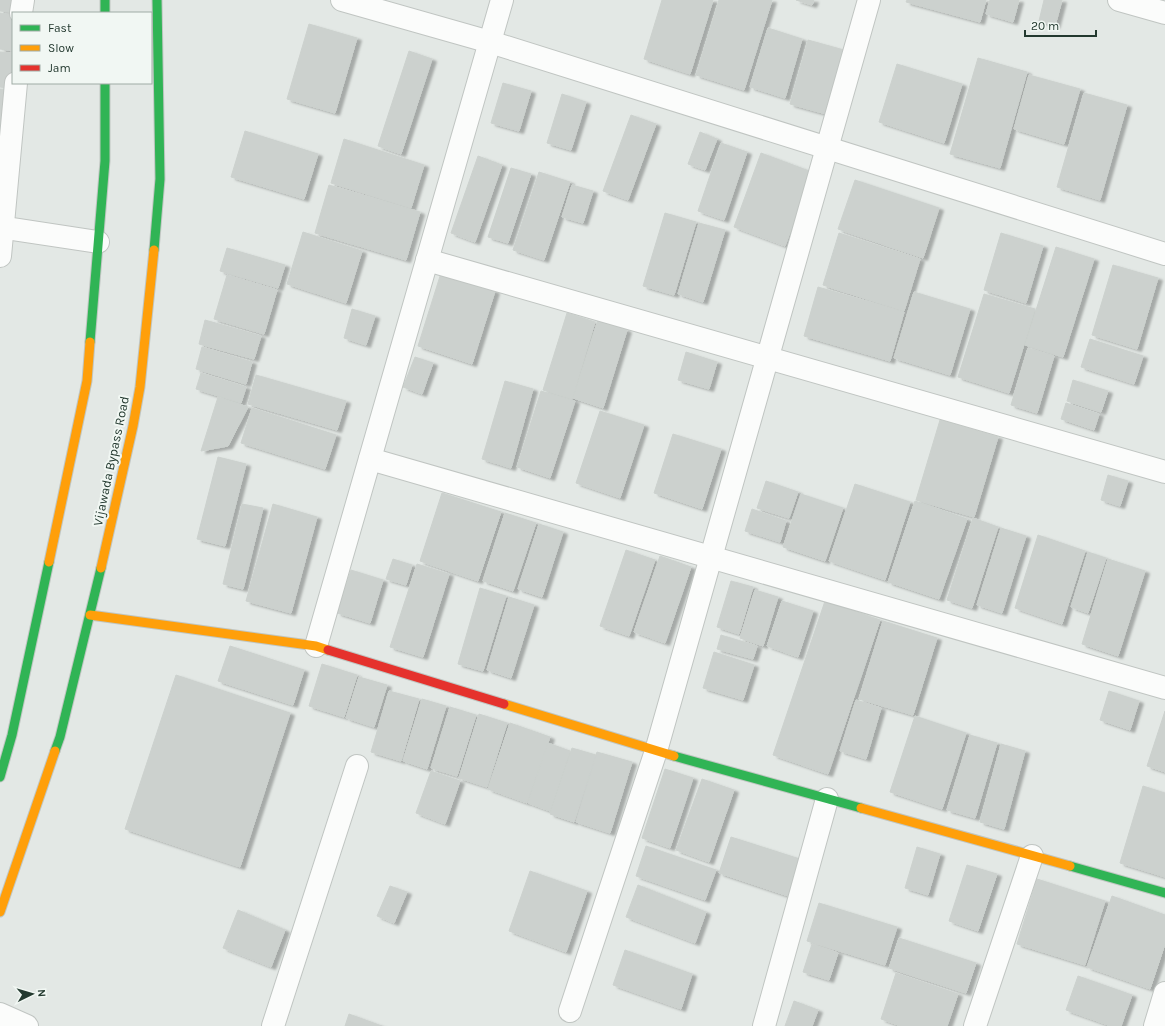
<svg xmlns="http://www.w3.org/2000/svg" width="1165" height="1026" viewBox="0 0 1165 1026" font-family="Karla,sans-serif">
  <style>
    .building { fill: #ccd1ce; stroke: #ccd1ce; filter: url(#shadow) }
    .lines { fill: none; stroke-linecap: round; stroke-linejoin: round }
    .street-casing { stroke: #c0c5c2; stroke-width: 24 }
    .fast-casing { stroke: #c0c6c2; stroke-width: 11 }
    .slow-casing { stroke: #c0c6c2; stroke-width: 11 }
    .jam-casing { stroke: #c0c6c2; stroke-width: 11 }
    .street { stroke: #fbfcfb; stroke-width: 22 }
    .fast { stroke: #30b455; stroke-width: 9 }
    .slow { stroke: #ff9f0a; stroke-width: 9 }
    .jam { stroke: #e5322d; stroke-width: 9 }
    .labels { text-anchor: middle; dominant-baseline: central; stroke-width: 4; stroke-linejoin: round; paint-order: stroke }
    .street-label { font-size: 13px; fill: #23392f; stroke: #f1f7f3 }
  </style>
  <defs>
    <filter id="shadow"><feDropShadow dx="4.5" dy="2.5" stdDeviation="1" flood-color="#0004"/></filter>
  </defs>
  <rect width="100%" height="100%" fill="#e3e8e5"/>
  <g class="building">
    <polygon points="0,0 19,0 18,13 0,11"/>
    <polygon points="662,0 713,0 690,74 644,59"/>
    <polygon points="719,0 772,0 744,90 696,75"/>
    <polygon points="796,0 814,0 812,5"/>
    <polygon points="907,0 986,0 980,22 906,2"/>
    <polygon points="990,0 1019,0 1013,22 986,14"/>
    <polygon points="1044,0 1062,0 1055,26 1039,21"/>
    <polygon points="0,13 13,15 13,51 0,49"/>
    <polygon points="309,24 357,38 335,113 287,99"/>
    <polygon points="768,28 802,39 785,98 750,87"/>
    <polygon points="808,40 844,50 826,114 790,104"/>
    <polygon points="409,51 432,59 401,154 378,146"/>
    <polygon points="0,52 13,53 12,89 0,87"/>
    <polygon points="978,58 1027,72 1000,168 950,154"/>
    <polygon points="897,64 962,84 944,143 879,122"/>
    <polygon points="1029,75 1080,89 1064,144 1014,129"/>
    <polygon points="503,83 531,91 519,131 491,123"/>
    <polygon points="0,89 12,90 8,125 0,125"/>
    <polygon points="1084,93 1127,105 1100,200 1057,187"/>
    <polygon points="562,94 586,102 571,150 547,143"/>
    <polygon points="631,115 656,124 628,200 603,191"/>
    <polygon points="245,131 318,154 304,199 231,177"/>
    <polygon points="700,132 717,139 705,170 688,164"/>
    <polygon points="344,139 424,165 411,208 331,183"/>
    <polygon points="721,143 747,152 724,220 698,211"/>
    <polygon points="761,153 812,172 785,246 734,227"/>
    <polygon points="478,156 502,165 475,242 451,233"/>
    <polygon points="511,168 531,174 508,243 488,237"/>
    <polygon points="539,172 570,182 544,260 513,250"/>
    <polygon points="855,180 939,208 923,258 838,229"/>
    <polygon points="329,185 420,212 406,260 315,233"/>
    <polygon points="572,185 593,191 583,223 562,217"/>
    <polygon points="665,213 696,222 674,295 643,286"/>
    <polygon points="699,223 725,230 703,302 678,294"/>
    <polygon points="303,232 362,251 346,303 287,284"/>
    <polygon points="839,233 920,259 904,311 823,285"/>
    <polygon points="1001,233 1043,246 1026,303 984,290"/>
    <polygon points="1056,247 1094,259 1063,357 1025,345"/>
    <polygon points="227,248 285,265 278,288 220,271"/>
    <polygon points="1113,265 1158,278 1137,349 1092,335"/>
    <polygon points="441,273 495,291 472,364 418,346"/>
    <polygon points="227,275 277,290 264,334 214,319"/>
    <polygon points="818,287 904,312 890,361 804,336"/>
    <polygon points="914,292 970,309 950,375 894,358"/>
    <polygon points="984,294 1035,309 1009,393 958,377"/>
    <polygon points="352,309 375,316 366,345 344,338"/>
    <polygon points="567,313 595,322 572,399 543,390"/>
    <polygon points="205,320 261,336 254,359 199,344"/>
    <polygon points="598,320 627,330 603,408 573,398"/>
    <polygon points="1090,339 1143,356 1134,384 1081,367"/>
    <polygon points="202,347 252,362 246,384 196,369"/>
    <polygon points="1028,348 1054,356 1037,413 1011,405"/>
    <polygon points="686,352 717,362 709,389 678,380"/>
    <polygon points="415,357 433,363 422,394 403,387"/>
    <polygon points="201,373 246,387 241,403 196,389"/>
    <polygon points="256,375 346,401 337,430 248,404"/>
    <polygon points="1073,380 1108,391 1101,412 1067,401"/>
    <polygon points="505,381 533,389 511,468 482,459"/>
    <polygon points="541,391 575,401 550,478 517,467"/>
    <polygon points="218,397 248,407 228,446 201,451"/>
    <polygon points="1066,403 1099,414 1094,430 1061,419"/>
    <polygon points="252,408 336,435 325,469 241,443"/>
    <polygon points="600,411 644,425 620,498 576,483"/>
    <polygon points="940,420 998,437 974,517 916,500"/>
    <polygon points="673,434 721,449 702,509 654,493"/>
    <polygon points="218,457 246,464 225,546 197,539"/>
    <polygon points="1108,475 1128,481 1120,506 1101,500"/>
    <polygon points="766,481 798,492 789,518 757,508"/>
    <polygon points="855,484 910,502 885,580 829,561"/>
    <polygon points="442,493 501,512 478,581 420,561"/>
    <polygon points="801,494 843,508 825,561 783,547"/>
    <polygon points="915,501 967,519 939,599 888,582"/>
    <polygon points="242,504 263,508 243,589 223,584"/>
    <polygon points="273,504 317,517 291,613 246,601"/>
    <polygon points="752,509 786,521 780,542 745,531"/>
    <polygon points="505,513 536,523 513,591 483,581"/>
    <polygon points="973,518 998,527 972,608 947,600"/>
    <polygon points="539,524 563,532 542,597 518,589"/>
    <polygon points="1001,528 1026,536 1002,613 977,605"/>
    <polygon points="1038,535 1085,551 1062,624 1015,608"/>
    <polygon points="626,550 655,560 629,636 600,626"/>
    <polygon points="1088,552 1106,558 1088,613 1071,607"/>
    <polygon points="660,556 691,567 665,643 634,632"/>
    <polygon points="393,559 412,565 406,585 386,579"/>
    <polygon points="1108,559 1145,571 1118,656 1082,644"/>
    <polygon points="417,564 449,574 423,657 390,647"/>
    <polygon points="351,570 383,580 370,623 337,613"/>
    <polygon points="731,581 753,587 739,634 717,627"/>
    <polygon points="480,588 506,596 483,671 458,664"/>
    <polygon points="755,590 778,597 763,646 740,638"/>
    <polygon points="509,597 534,605 511,678 487,670"/>
    <polygon points="782,601 813,611 798,657 767,646"/>
    <polygon points="825,601 880,620 828,774 773,755"/>
    <polygon points="883,621 937,638 913,715 859,699"/>
    <polygon points="721,635 757,646 753,659 717,649"/>
    <polygon points="230,646 304,670 293,705 218,681"/>
    <polygon points="714,652 754,665 743,700 703,688"/>
    <polygon points="322,664 357,675 344,717 309,706"/>
    <polygon points="176,675 290,713 240,867 125,829"/>
    <polygon points="359,677 387,685 374,727 346,718"/>
    <polygon points="389,691 419,699 401,761 371,752"/>
    <polygon points="1109,691 1139,701 1130,730 1100,720"/>
    <polygon points="422,699 446,706 427,769 403,761"/>
    <polygon points="856,700 881,708 866,759 840,751"/>
    <polygon points="450,707 476,715 457,776 431,768"/>
    <polygon points="1165,711 1165,772 1147,766"/>
    <polygon points="479,714 507,723 487,787 459,778"/>
    <polygon points="915,716 966,733 942,809 890,792"/>
    <polygon points="510,723 550,737 527,803 488,789"/>
    <polygon points="970,735 997,743 975,818 947,810"/>
    <polygon points="548,743 570,751 550,811 528,803"/>
    <polygon points="1001,744 1025,751 1004,829 980,822"/>
    <polygon points="572,748 596,755 574,822 550,814"/>
    <polygon points="597,752 632,762 610,833 576,822"/>
    <polygon points="665,769 693,778 670,848 642,838"/>
    <polygon points="431,771 460,781 445,824 416,813"/>
    <polygon points="702,779 734,790 709,862 676,850"/>
    <polygon points="1143,786 1165,793 1165,877 1120,863"/>
    <polygon points="731,837 803,860 791,897 719,873"/>
    <polygon points="646,846 716,870 705,900 636,876"/>
    <polygon points="917,847 940,854 928,895 905,888"/>
    <polygon points="967,865 997,874 978,931 949,921"/>
    <polygon points="530,871 587,891 566,952 509,931"/>
    <polygon points="1037,879 1105,901 1085,965 1017,944"/>
    <polygon points="638,885 706,912 695,943 626,917"/>
    <polygon points="390,886 407,892 394,923 377,916"/>
    <polygon points="1112,896 1165,915 1165,944 1150,989 1087,967"/>
    <polygon points="819,903 897,927 885,965 807,941"/>
    <polygon points="238,910 285,930 271,967 223,948"/>
    <polygon points="899,938 976,963 966,993 889,968"/>
    <polygon points="812,944 838,953 829,980 803,972"/>
    <polygon points="625,950 692,974 681,1009 613,985"/>
    <polygon points="896,973 958,994 947,1026 901,1026 881,1019"/>
    <polygon points="1078,976 1132,995 1121,1026 1111,1026 1066,1010"/>
    <polygon points="794,1001 818,1010 812,1026 785,1026"/>
    <polygon points="349,1014 382,1026 345,1026"/>
  </g>
  <g class="lines">
    <defs>
      <g id="street">
        <polyline points="342,0 490,42 1165,254"/>
        <polyline points="1119,0 1165,13"/>
        <polyline points="21,13 23,0"/>
        <polyline points="0,227 98,242"/>
        <polyline points="0,256 16,83"/>
        <polyline points="427,260 1165,472"/>
        <polyline points="370,459 1165,688"/>
        <polyline points="316,646 502,0"/>
        <polyline points="570,1011 656,751 869,0"/>
        <polyline points="0,1014 27,1026"/>
        <polyline points="273,1026 357,766"/>
        <polyline points="764,1026 827,799"/>
        <polyline points="975,1026 1032,856"/>
        <polyline points="1155,1026 1165,993"/>
      </g>
      <g id="fast">
        <polyline points="105,0 105,13"/>
        <polyline points="154,250 160,179 157,0"/>
        <polyline points="90,342 105,161 105,83"/>
        <polyline points="55,751 60,737 101,568"/>
        <polyline points="674,756 861,808"/>
        <polyline points="0,777 12,735 49,562"/>
        <polyline points="1070,866 1165,893"/>
      </g>
      <g id="slow">
        <polyline points="49,562 87,381 90,342"/>
        <polyline points="101,568 133,426 140,387 154,250"/>
        <polyline points="90,615 316,646 328,650"/>
        <polyline points="504,704 674,756"/>
        <polyline points="861,808 1070,866"/>
        <polyline points="0,912 55,751"/>
      </g>
      <polyline id="jam" points="328,650 504,704"/>
    </defs>
    <use href="#street" class="street-casing"/>
    <use href="#fast" class="fast-casing"/>
    <use href="#slow" class="slow-casing"/>
    <use href="#jam" class="jam-casing"/>
    <use href="#street" class="street"/>
    <use href="#fast" class="fast"/>
    <use href="#slow" class="slow"/>
    <use href="#jam" class="jam"/>
  </g>
  <g class="labels">
    <g class="street-label">
      <text transform="translate(111 461) rotate(-78)">Vijawada Bypass Road</text>
    </g>
  </g>
  <rect x="12" y="12" width="140" height="72" fill="#f1f7f3" stroke="#9faba5"/>
  <rect x="20" y="25" width="20" height="6" fill="#30b455" stroke="#9faba5"/>
  <text x="48" y="32" font-size="12" fill="#23392f">Fast</text>
  <rect x="20" y="45" width="20" height="6" fill="#ff9f0a" stroke="#9faba5"/>
  <text x="48" y="52" font-size="12" fill="#23392f">Slow</text>
  <rect x="20" y="65" width="20" height="6" fill="#e5322d" stroke="#9faba5"/>
  <text x="48" y="72" font-size="12" fill="#23392f">Jam</text>
  <g transform="translate(32 994) rotate(85)" stroke="#f1f7f3" stroke-width="3" paint-order="stroke">
  <path d="M0-3L7 15L0 10L-7 15Z" fill="#23392f"/>
  <text y="-6" font-size="11" font-weight="bold" text-anchor="middle" fill="#23392f">N</text>
  </g>
  <path d="M1025 30v6h71v-6" fill="none" stroke="#23392f" stroke-width="2"/>
  <text x="1031" y="30" font-size="12" fill="#23392f" stroke="#f1f7f3" stroke-width="3" paint-order="stroke">20 m</text>
</svg>
